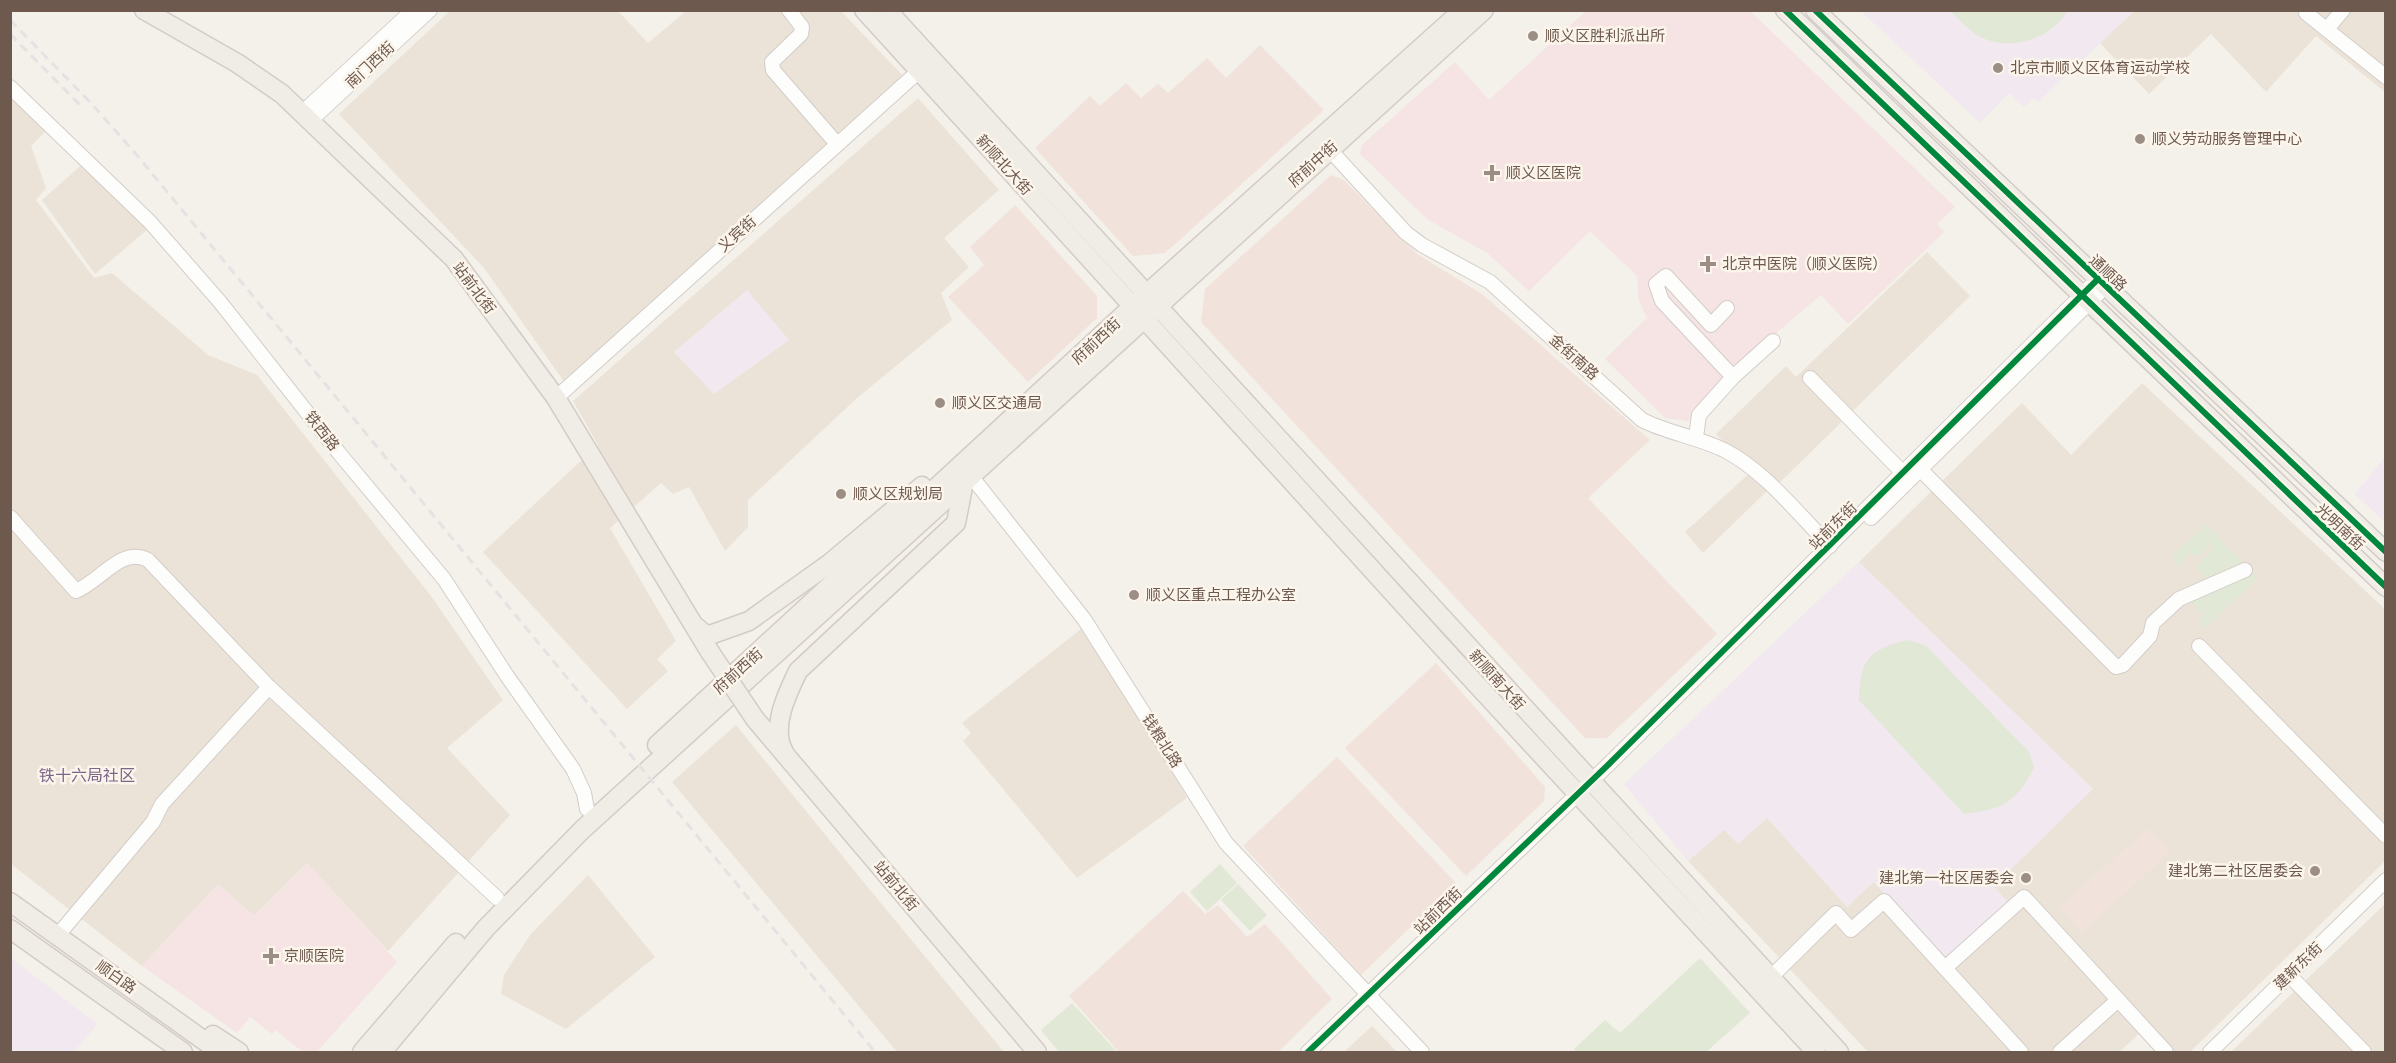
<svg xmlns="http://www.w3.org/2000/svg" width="2396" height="1063" viewBox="0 0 2396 1063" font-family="'Roboto Condensed','Noto Sans SC',sans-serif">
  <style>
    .residential { fill: #ece3d8 }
    .commercial { fill: #f1e3db }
    .education { fill: #f1e8f0 }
    .medical { fill: #f5e4e3 }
    .green { fill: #e1e9d6 }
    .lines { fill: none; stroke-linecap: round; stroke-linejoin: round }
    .minor-casing { stroke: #d3cdc8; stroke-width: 16 }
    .major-casing { stroke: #d3cbc7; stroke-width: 21 }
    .minor { stroke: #fdfdfc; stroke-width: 14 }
    .major { stroke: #f0ece6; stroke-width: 18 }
    .rail { stroke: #e4e2e3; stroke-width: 3; stroke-dasharray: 9 6; stroke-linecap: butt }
    .major-bridge-casing { stroke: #d3cbc7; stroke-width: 21; stroke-linecap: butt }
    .major-bridge { stroke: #f0ece6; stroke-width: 18 }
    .cycleway-casing { stroke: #fcf5eb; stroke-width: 10 }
    .cycleway { stroke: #00873e; stroke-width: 6 }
    .poi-dot { fill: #9d8e85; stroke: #fcf5eb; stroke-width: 2 }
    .labels { text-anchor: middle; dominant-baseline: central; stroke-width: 5; stroke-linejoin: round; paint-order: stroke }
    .poi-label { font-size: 15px; fill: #6e594e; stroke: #fcf5eb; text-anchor: start }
    .street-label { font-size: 15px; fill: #6e594e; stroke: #fcf5eb }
    .neighbourhood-label { font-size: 16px; fill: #7d668b; stroke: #fcf5eb }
  </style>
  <rect width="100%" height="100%" fill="#f4f0ea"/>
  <g class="residential">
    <polygon points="450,11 618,11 648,43 686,11 841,11 903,76 565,383 484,268 339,114"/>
    <polygon points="2134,11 2385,11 2385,92 2316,36 2266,92 2211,34 2149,94 2100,43"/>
    <polygon points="10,93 47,130 31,146 46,188 36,200 94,278 112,273 208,355 257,375 431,596 503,700 447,748 510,815 388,951 307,863 254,916 218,884 142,966 11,864"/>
    <polygon points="918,98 999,190 944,238 969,267 941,293 952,320 857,398 748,500 748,527 725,551 689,487 673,494 661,483 610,528 676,641 657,659 668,671 627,709 483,552 598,445 573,401"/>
    <polygon points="85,162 149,228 95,274 42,200"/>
    <polygon points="1927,252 1970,296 1770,492 1767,491 1703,553 1685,532 1753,470 1716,434 1786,366 1796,377"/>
    <polygon points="2142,383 2385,609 2385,861 2190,1052 2160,1052 2141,1032 2119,1052 1868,1052 1688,861 1724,829 1767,818 1937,825 2093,789 1859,562 2022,403 2071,455"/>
    <polygon points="1086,625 1187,798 1077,878 963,741 971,733 962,723"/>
    <polygon points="736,725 875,896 1004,1052 897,1052 672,782"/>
    <polygon points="588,875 655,957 566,1029 501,994 504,975 530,935"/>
    <polygon points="2385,904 2385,1052 2231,1052"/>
    <polygon points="1372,1026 1397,1052 1344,1052"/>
  </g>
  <g class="commercial">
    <polygon points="1260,45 1324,110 1165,253 1133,256 1035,148 1090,96 1100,106 1126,83 1141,98 1158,84 1168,93 1207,58 1226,78"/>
    <polygon points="1331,175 1344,180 1417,254 1482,294 1650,440 1588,498 1717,634 1607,738 1585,738 1201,322 1205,289"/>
    <polygon points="1015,205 1097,296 1097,318 1028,382 948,297 984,265 970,247"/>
    <polygon points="1436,663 1545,787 1544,801 1466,876 1345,748"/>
    <polygon points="1337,757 1456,883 1361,975 1243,846"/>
    <polygon points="2147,829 2170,852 2082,933 2059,908"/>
    <polygon points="1183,891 1205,914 1218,905 1247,937 1265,924 1332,999 1278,1052 1119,1052 1069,996"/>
  </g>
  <g class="education">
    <polygon points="1861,11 2134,11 2038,102 2034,98 2024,107 2009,93 1980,123"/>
    <polygon points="747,290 789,340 714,394 674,352"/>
    <polygon points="2385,457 2385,522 2355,494"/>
    <polygon points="1859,562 2093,789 1994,886 2010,905 1947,963 1874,882 1847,907 1767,818 1738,844 1724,830 1688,861 1624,784"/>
    <polygon points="11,958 97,1024 74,1052 11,1052"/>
  </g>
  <g class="medical">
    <polygon points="1586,11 1750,11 1955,207 1937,224 1944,232 1848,324 1821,295 1729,373 1688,421 1665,418 1605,359 1647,318 1639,301 1637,276 1590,231 1529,291 1487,253 1427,219 1360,154 1362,145 1455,62 1489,100"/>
    <polygon points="307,863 397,962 317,1052 303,1052 275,1030 272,1034 250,1017 237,1033 142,966 218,884 254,916"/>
  </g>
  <g class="green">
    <path d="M1950,11H2067C2051,41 2003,54 1974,33C1965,27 1958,18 1950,11Z"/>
    <polygon points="2206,524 2246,566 2207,580 2196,568 2213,548 2211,544 2200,556 2188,554 2181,568 2171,557"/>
    <polygon points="2252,571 2258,578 2206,628 2199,622 2204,615 2191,601 2208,589"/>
    <path d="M1909,640L1926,646L2029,752L2034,768C2016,803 2002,809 1964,814L1859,700C1859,660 1870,648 1909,640Z"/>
    <polygon points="1220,864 1237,883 1207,911 1190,892"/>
    <polygon points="1238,884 1267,915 1250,931 1221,900"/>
    <polygon points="1700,958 1750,1013 1706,1052 1577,1052 1574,1049 1605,1020 1620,1033"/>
    <polygon points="1072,1003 1117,1052 1059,1052 1041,1030"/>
  </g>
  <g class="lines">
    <defs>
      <g id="minor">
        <polyline points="789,10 802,27 801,34 772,62 773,70 837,144"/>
        <polyline points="2306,13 2386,77"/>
        <polyline points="2327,29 2343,10"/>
        <polyline points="10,87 150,222 220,302 339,453 444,579 507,676 573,769 584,793 587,809"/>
        <polyline points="303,112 413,10"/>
        <polyline points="311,120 430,10"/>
        <path d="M1330,150L1406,233L1422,245L1490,282L1642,420C1668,433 1697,437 1724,450C1765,471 1798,514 1830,546"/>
        <polyline points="1727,308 1711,325 1666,276 1656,284 1662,301 1733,377"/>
        <polyline points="1810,378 1903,473"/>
        <polyline points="556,398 919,71"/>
        <polyline points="1696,437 1699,415 1733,377 1773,341"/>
        <polyline points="1915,464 2116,667 2123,665 2150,636 2153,623 2179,599 2245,570"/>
        <polyline points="971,476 1084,619 1226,843 1422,1052"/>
        <path d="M10,517L76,591C101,581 121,546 148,560L269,687"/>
        <polyline points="1871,518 2105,287"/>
        <polyline points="2199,646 2386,836"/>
        <polyline points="58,935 153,822 162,804 269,687 497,898"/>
        <polyline points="1945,968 2024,897 2166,1052"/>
        <polyline points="2289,975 2364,1052"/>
        <polyline points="1770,978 1836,913 1851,930 1884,901 2021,1052"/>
        <polyline points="1308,1052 1609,764 2098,279"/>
        <polyline points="2060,1052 2118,1000"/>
        <polyline points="2210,1052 2386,880"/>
      </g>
      <g id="major">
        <polyline points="144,10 237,63 282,94 454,259 556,398 710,652"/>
        <polyline points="864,10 1443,648 1816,1052"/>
        <polyline points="887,10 1839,1052"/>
        <polyline points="1785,10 2386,587"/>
        <polyline points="1815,10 2386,552"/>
        <polyline points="695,626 707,636 749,621 830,563 922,486"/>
        <polyline points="755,719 1037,1052"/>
        <polyline points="657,745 1132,307 1463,10"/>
        <path d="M784,752C770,728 787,694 798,671L956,523L964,482"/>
        <polyline points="10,902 220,1052"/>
        <polyline points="10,929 183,1052"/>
        <polyline points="213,1035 239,1052"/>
        <polyline points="362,1052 456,943"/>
        <polyline points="382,1052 486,928 582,830 1484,10"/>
      </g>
    </defs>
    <use href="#minor" class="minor-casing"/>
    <use href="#major" class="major-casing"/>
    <use href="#minor" class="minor"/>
    <use href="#major" class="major"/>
    <g class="rail">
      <polyline points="10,20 89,101 136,154 875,1052"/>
      <polyline points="10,34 80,105"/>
    </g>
    <defs>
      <polyline id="major-bridge" points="710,652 755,719"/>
    </defs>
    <use href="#major-bridge" class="major-bridge-casing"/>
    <use href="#major-bridge" class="major-bridge"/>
    <defs>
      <g id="cycleway">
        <polyline points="1785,10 2386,587"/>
        <polyline points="1815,10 2386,552"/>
        <polyline points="1308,1052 1609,764 2098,279"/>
      </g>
    </defs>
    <use href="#cycleway" class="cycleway-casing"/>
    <use href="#cycleway" class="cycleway"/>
  </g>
  <g class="poi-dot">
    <circle cx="1533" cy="36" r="6"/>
    <circle cx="1998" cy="68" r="6"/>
    <circle cx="2140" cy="139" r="6"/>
    <path d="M1489 164h6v6h6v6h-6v6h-6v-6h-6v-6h6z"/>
    <path d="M1705 255h6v6h6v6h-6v6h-6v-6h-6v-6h6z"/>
    <circle cx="940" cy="403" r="6"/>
    <circle cx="841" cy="494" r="6"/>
    <circle cx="1134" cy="595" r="6"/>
    <circle cx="2315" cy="871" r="6"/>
    <circle cx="2026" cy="878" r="6"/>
    <path d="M268 947h6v6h6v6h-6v6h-6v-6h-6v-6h6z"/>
  </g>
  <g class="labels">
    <g class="poi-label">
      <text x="1545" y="36">顺义区胜利派出所</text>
      <text x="2010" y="68">北京市顺义区体育运动学校</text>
      <text x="2152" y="139">顺义劳动服务管理中心</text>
      <text x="1506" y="173">顺义区医院</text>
      <text x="1722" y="264">北京中医院（顺义医院）</text>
      <text x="952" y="403">顺义区交通局</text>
      <text x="853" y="494">顺义区规划局</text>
      <text x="1146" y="595">顺义区重点工程办公室</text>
      <text x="2303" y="871" text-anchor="end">建北第二社区居委会</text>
      <text x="2014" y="878" text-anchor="end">建北第一社区居委会</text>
      <text x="284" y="956">京顺医院</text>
    </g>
    <g class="street-label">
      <text transform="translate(370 65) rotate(-43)">南门西街</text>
      <text transform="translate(1313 164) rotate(-42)">府前中街</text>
      <text transform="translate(1004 165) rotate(48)">新顺北大街</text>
      <text transform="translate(737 234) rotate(-42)">义宾街</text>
      <text transform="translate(2108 273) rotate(43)">通顺路</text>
      <text transform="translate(474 288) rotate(53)">站前北街</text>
      <text transform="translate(1096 341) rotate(-43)">府前西街</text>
      <text transform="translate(1574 357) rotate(42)">金街南路</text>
      <text transform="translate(322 431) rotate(52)">铁西路</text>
      <text transform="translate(1833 526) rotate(-45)">站前东街</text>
      <text transform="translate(2340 527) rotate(43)">光明南街</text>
      <text transform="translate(738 671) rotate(-42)">府前西街</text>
      <text transform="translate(1497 680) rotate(48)">新顺南大街</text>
      <text transform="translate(1162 741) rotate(58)">钱粮北路</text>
      <text transform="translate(896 886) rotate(50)">站前北街</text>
      <text transform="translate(1438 911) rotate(-44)">站前西街</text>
      <text transform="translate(2298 966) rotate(-44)">建新东街</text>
      <text transform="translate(116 977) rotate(35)">顺白路</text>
    </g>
    <g class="neighbourhood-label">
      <text x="87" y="775">铁十六局社区</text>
    </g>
  </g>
  <rect width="2396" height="1063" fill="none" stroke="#6e594e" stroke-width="24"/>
</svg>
